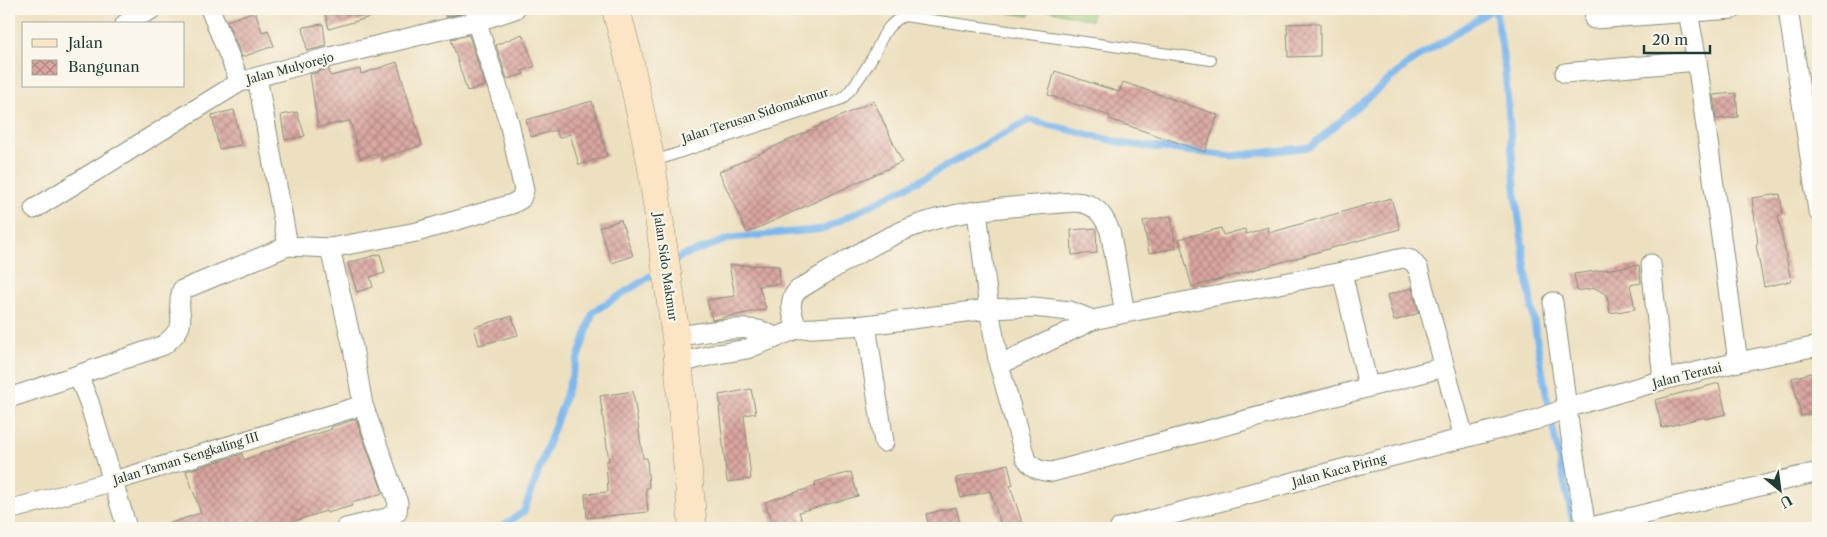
<svg xmlns="http://www.w3.org/2000/svg" width="1827" height="537" viewBox="0 0 1827 537" font-family="'Libre Caslon Text',serif">
  <style>
    .grass { fill: #a4d27f; stroke: #62885a }
    .lines { fill: none; stroke-linecap: round; stroke-linejoin: round }
    .stream { stroke: #7bb8ee; stroke-width: 7 }
    .building { fill: url(#building-cross-hatch) }
    .lane-casing { stroke: #868e7a; stroke-width: 12 }
    .street-casing { stroke: #868e7a; stroke-width: 21 }
    .secondary-casing { stroke: #868e7a; stroke-width: 29 }
    .lane { stroke: #fff; stroke-width: 10 }
    .street { stroke: #fff; stroke-width: 19 }
    .secondary { stroke: #fce5c4; stroke-width: 28 }
    .labels { text-anchor: middle; dominant-baseline: central; stroke-width: 4.5; stroke-linejoin: round; paint-order: stroke }
    .street-label { font-size: 12px; fill: #1f3d34; stroke: #fbf7ec }
  </style>
  <defs>
    <pattern id="building-cross-hatch" width="8" height="8" patternUnits="userSpaceOnUse" patternTransform="scale(1.25)"><rect width="8" height="8" fill="#daa6a0"/><path d="M0 0l8 8M0 8l8-8" fill="none" stroke="#b08883"/></pattern>
  </defs>
  <rect width="100%" height="100%" fill="#fbf7ec"/>
  <filter id="ink" filterUnits="userSpaceOnUse"><feTurbulence type="fractalNoise" baseFrequency=".02" numOctaves="2"/><feDisplacementMap in="SourceGraphic" scale="10" xChannelSelector="R" yChannelSelector="G"/><feConvolveMatrix kernelMatrix="1 2 1 2 8 2 1 2 1" color-interpolation-filters="sRGB"/></filter>
  <filter id="wash" filterUnits="userSpaceOnUse"><feTurbulence type="fractalNoise" baseFrequency=".0096" numOctaves="4" result="noise"/><feDisplacementMap in="SourceGraphic" scale="20" xChannelSelector="R" yChannelSelector="G"/><feGaussianBlur stdDeviation="1.12" result="paint"/><feColorMatrix in="noise" values="0 0 0 0 0 0 0 0 0 0 0 0 0 0 0 0 0 1.4 0 .05"/><feComposite in="paint" operator="in"/></filter>
  <g filter="url(#wash)">
    <rect width="100%" height="100%" fill="#ede0c0"/>
    <g class="grass">
      <polygon points="981,9 1031,9 1029,16"/>
      <polygon points="1044,9 1093,9 1091,20"/>
    </g>
    <g class="lines">
      <g class="stream">
        <path d="M1495,9C1509,73 1509,139 1517,204C1531,313 1549,422 1575,528"/>
        <polyline points="672,263 682,256 731,238 824,229 926,177 1029,120 1126,144 1232,156 1310,147 1409,63 1493,9"/>
        <polyline points="501,528 524,511 561,409 593,312 660,270"/>
      </g>
    </g>
    <g id="blocks">
      <g class="building">
        <polygon points="324,9 381,9 381,14 329,29"/>
        <polygon points="444,9 462,9 463,13 446,17"/>
        <polygon points="255,11 262,32 268,30 274,46 242,57 227,21"/>
        <polygon points="1320,23 1320,56 1288,57 1287,24"/>
        <polygon points="323,24 326,46 307,51 303,27"/>
        <polygon points="522,34 535,66 522,71 524,74 507,79 496,45"/>
        <polygon points="469,35 485,86 467,91 451,39"/>
        <polygon points="397,62 422,145 382,158 381,153 360,158 350,121 318,127 310,74 329,69 330,76 360,69 361,74"/>
        <polygon points="1055,71 1119,92 1123,82 1218,115 1205,152 1109,119 1110,116 1048,95"/>
        <polygon points="1736,93 1738,117 1716,119 1713,95"/>
        <polygon points="592,101 607,156 579,165 570,134 559,138 556,130 531,137 526,120"/>
        <polygon points="874,101 902,162 747,233 719,172"/>
        <polygon points="234,110 241,145 219,149 212,115"/>
        <polygon points="297,112 305,136 285,140 281,115"/>
        <polygon points="1780,194 1783,215 1778,216 1791,281 1764,287 1756,244 1758,244 1752,198"/>
        <polygon points="1391,198 1400,229 1192,287 1179,239 1221,228 1223,235 1245,229 1246,234 1268,227 1269,233"/>
        <polygon points="1171,216 1176,248 1149,253 1143,221"/>
        <polygon points="621,220 633,256 612,263 599,227"/>
        <polygon points="1096,228 1097,253 1072,255 1071,230"/>
        <polygon points="380,254 385,273 370,277 373,287 357,292 348,263"/>
        <polygon points="729,265 779,266 780,284 759,286 766,309 712,320 707,300 735,296"/>
        <polygon points="1639,265 1641,283 1630,285 1635,309 1610,313 1607,295 1595,288 1577,291 1574,274"/>
        <polygon points="1412,288 1419,313 1394,321 1387,295"/>
        <polygon points="512,316 518,335 479,345 474,327"/>
        <polygon points="1818,371 1818,412 1801,416 1792,378"/>
        <polygon points="1719,383 1726,414 1705,419 1704,417 1662,428 1655,400"/>
        <polygon points="751,389 756,413 744,415 751,479 727,482 719,407 721,407 719,395"/>
        <polygon points="633,391 643,458 647,458 649,488 646,488 648,512 587,518 585,494 608,492 606,461 609,461 600,396"/>
        <polygon points="356,419 383,493 351,503 352,506 327,513 326,511 273,528 164,528 164,525 201,513 186,471 242,454 244,460 298,440 332,429 331,427"/>
        <polygon points="1008,464 1013,485 1010,486 1024,528 1002,528 990,491 961,498 956,478"/>
        <polygon points="851,472 858,496 799,512 804,528 774,528 765,502 816,486 815,482"/>
        <polygon points="956,507 961,528 929,528 926,514"/>
      </g>
    </g>
  </g>
  <g filter="url(#ink)">
    <use href="#blocks" fill-opacity="0" stroke="#868e7a" stroke-width="1"/>
    <g class="lines">
      <defs>
        <path id="lane" d="M651,162L842,99C853,88 864,72 872,58C882,41 883,26 904,16L1211,60"/>
        <g id="street">
          <polyline points="210,9 240,82"/>
          <polyline points="1788,9 1818,211"/>
          <polyline points="1688,12 1697,61 1738,362"/>
          <polyline points="1594,19 1733,9"/>
          <polyline points="125,24 152,9"/>
          <polyline points="1565,73 1697,61"/>
          <polyline points="257,77 288,246"/>
          <polyline points="34,209 240,82 318,60 478,21 515,9"/>
          <path d="M977,211L989,309L999,365L1025,457C1032,469 1039,471 1052,472L1444,367"/>
          <polyline points="330,248 353,348 363,405 398,503 397,512 387,518 346,528"/>
          <polyline points="1651,264 1663,380"/>
          <polyline points="1342,272 1368,386"/>
          <polyline points="1553,302 1570,431 1586,528"/>
          <polyline points="866,325 884,442"/>
          <path d="M797,329C793,315 786,302 798,290C833,269 869,245 907,229C959,207 1020,207 1075,202C1095,203 1103,214 1110,231L1125,313"/>
          <path d="M676,337C696,333 743,325 762,331C767,333 772,335 776,338"/>
          <polyline points="679,363 712,355 747,349 797,329 866,325 989,309 1033,307 1070,311 1093,320 1125,313 1342,272 1403,258 1411,260 1418,268 1464,438"/>
          <polyline points="999,365 1093,320"/>
          <path d="M78,375L164,345C194,320 173,317 182,290L288,246L330,248L417,232L512,204L521,199L524,190L509,122L479,30L475,9"/>
          <polyline points="9,398 78,375 89,402 127,528"/>
          <polyline points="9,510 114,481 363,405"/>
          <polyline points="1120,528 1350,467 1535,420 1567,408 1663,380 1738,362 1818,346"/>
          <polyline points="1587,528 1818,472"/>
        </g>
        <polyline id="secondary" points="616,9 629,59 651,162 676,337 693,528"/>
      </defs>
      <use href="#lane" class="lane-casing"/>
      <use href="#street" class="street-casing"/>
      <use href="#secondary" class="secondary-casing"/>
      <use href="#lane" class="lane"/>
      <use href="#street" class="street"/>
      <use href="#secondary" class="secondary"/>
    </g>
  </g>
  <g class="labels">
    <g class="street-label">
      <text transform="translate(290 68) rotate(-15)">Jalan Mulyorejo</text>
      <text transform="translate(755 115) rotate(-18)">Jalan Terusan Sidomakmur</text>
      <text transform="translate(666 267) rotate(82)">Jalan Sido Makmur</text>
      <text transform="translate(1687 375) rotate(-14)">Jalan Teratai</text>
      <text transform="translate(186 458) rotate(-17)">Jalan Taman Sengkaling III</text>
      <text transform="translate(1339 470) rotate(-15)">Jalan Kaca Piring</text>
    </g>
  </g>
  <rect width="1827" height="537" fill="none" stroke="#fbf7ec" stroke-width="30"/>
  <rect x="22" y="22" width="162" height="65" fill="#fbf7ec" stroke="#a3ada2"/>
  <rect x="32" y="39" width="25" height="8" fill="#fce5c4" stroke="#a3ada2"/>
  <text x="68" y="48" font-size="15" fill="#1f3d34">Jalan</text>
  <rect x="32" y="60" width="25" height="15" fill="url(#building-cross-hatch)" stroke="#a3ada2"/>
  <text x="68" y="72" font-size="15" fill="#1f3d34">Bangunan</text>
  <g transform="translate(1780 490) rotate(151)" stroke="#fbf7ec" stroke-width="4" paint-order="stroke">
  <path d="M0-4L9 19L0 12L-9 19Z" fill="#1f3d34"/>
  <text y="-8" font-size="14" font-weight="bold" text-anchor="middle" fill="#1f3d34">U</text>
  </g>
  <path d="M1644 45v8h66v-8" fill="none" stroke="#1f3d34" stroke-width="2.5"/>
  <text x="1652" y="45" font-size="15" fill="#1f3d34" stroke="#fbf7ec" stroke-width="4" paint-order="stroke">20 m</text>
</svg>
